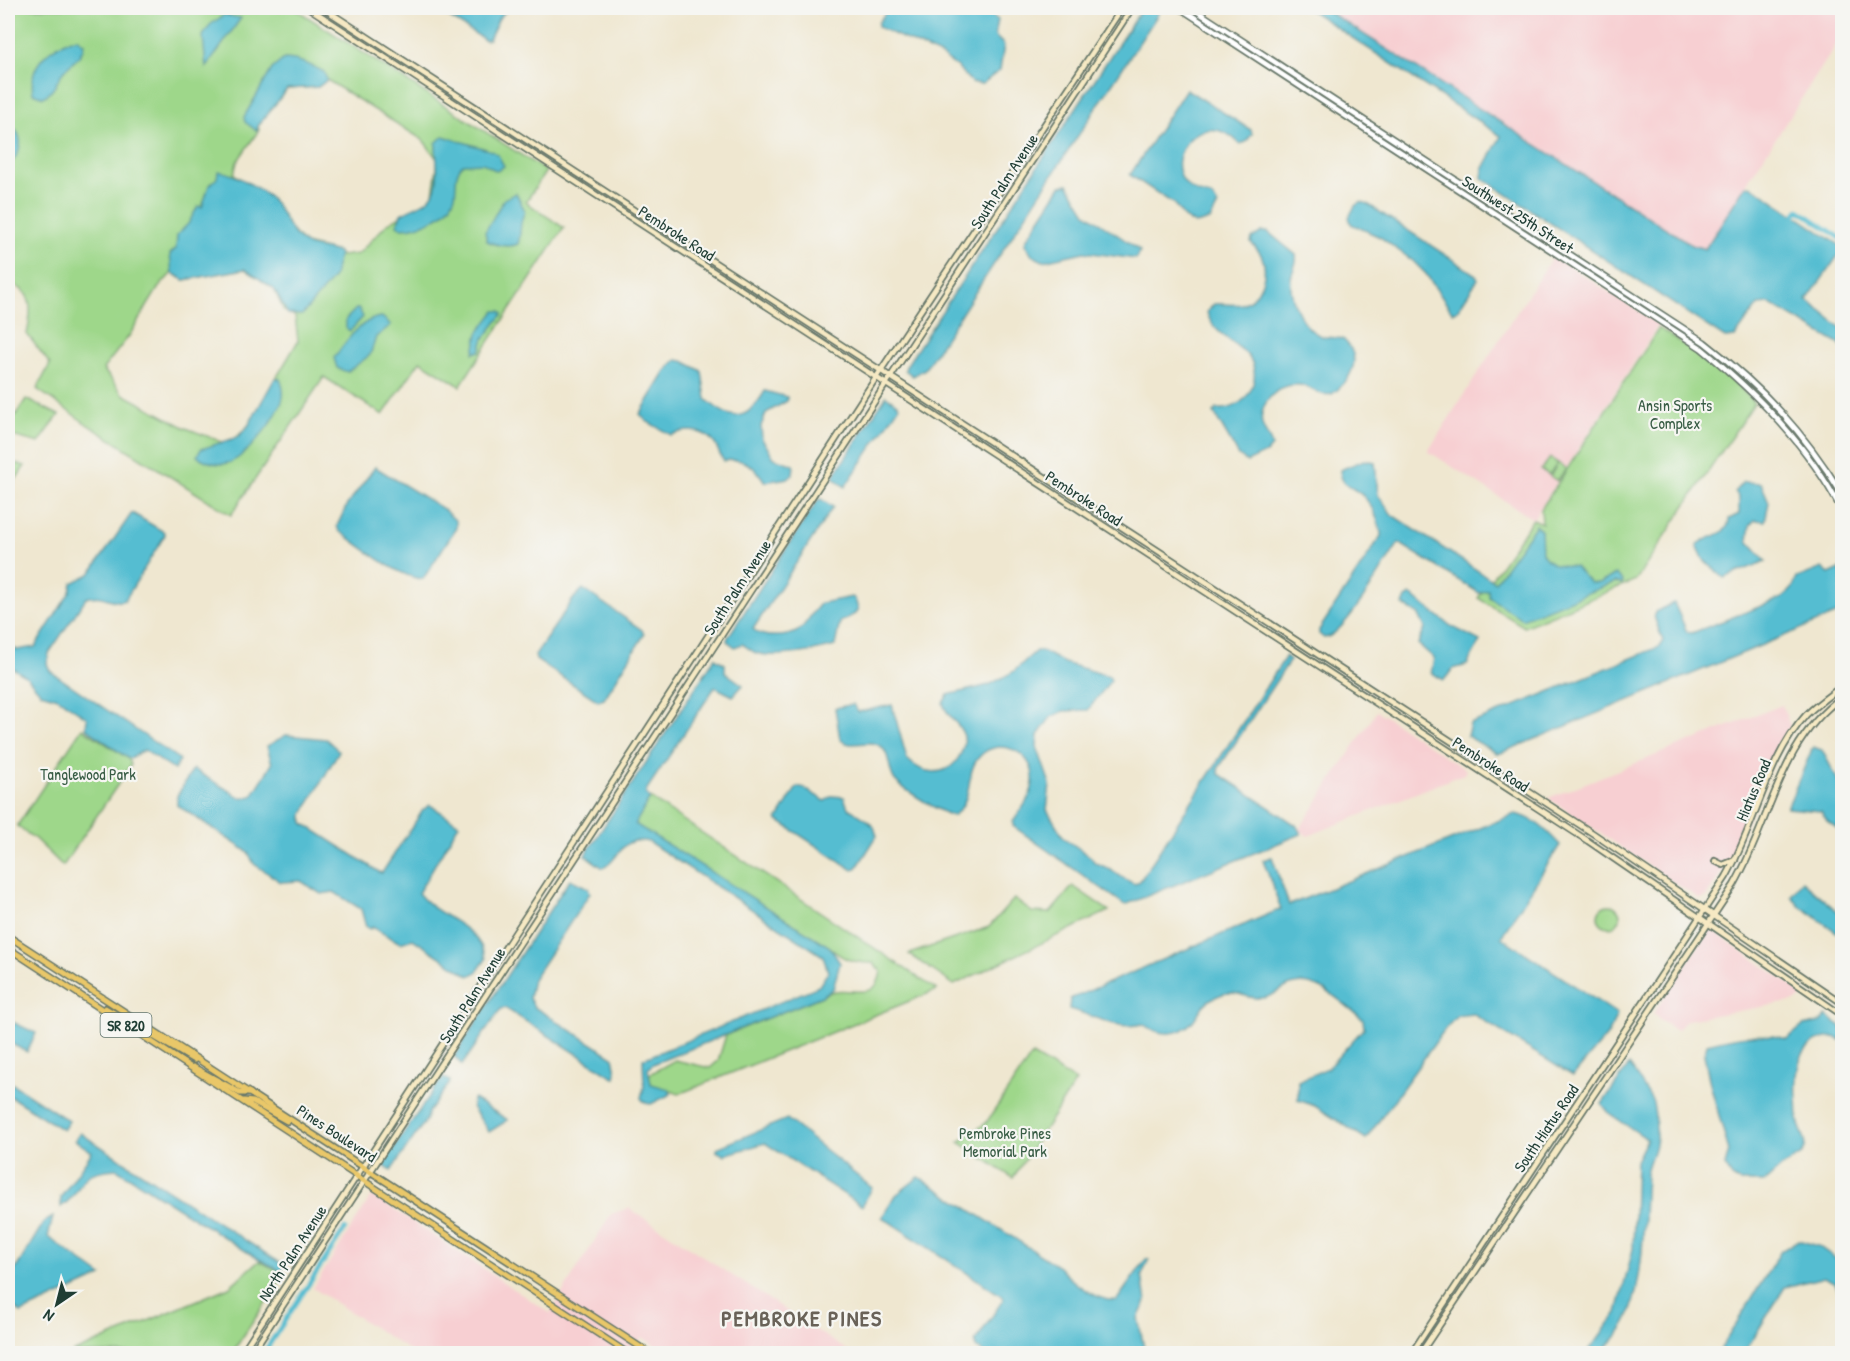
<svg xmlns="http://www.w3.org/2000/svg" width="1850" height="1361" viewBox="0 0 1850 1361" font-family="'Patrick Hand',sans-serif">
  <style>
    .built { fill: #f7cfd2 }
    .green { fill: #9ed78a; stroke: #5e8a5f; stroke-width: 1.5; fill-rule: evenodd }
    .water { fill: #55bdd1; stroke: #3a7d82; stroke-width: 1.5 }
    .lines { fill: none; stroke-linecap: round; stroke-linejoin: round }
    .canal { stroke: #55bdd1; stroke-width: 4.5 }
    .tertiary-casing { stroke: #68786b; stroke-width: 8 }
    .secondary-casing { stroke: #68786b; stroke-width: 8 }
    .trunk-casing { stroke: #68786b; stroke-width: 8 }
    .tertiary { stroke: #fff; stroke-width: 4.5 }
    .secondary { stroke: #f6e9c3; stroke-width: 4.5 }
    .trunk { stroke: #e9c769; stroke-width: 5 }
    .labels { text-anchor: middle; dominant-baseline: central; stroke-width: 4.5; stroke-linejoin: round; paint-order: stroke }
    .shield { fill: #f6f6f2; stroke: #60746d; stroke-width: 1.5 }
    .shield-label { font-size: 15px; font-weight: bold; fill: #1f3d34 }
    .street-label { font-size: 16px; fill: #1f3d34; stroke: #f6f6f2 }
    .park-label { font-size: 16px; fill: #385c45; stroke: #f6f6f2 }
    .district-label { font-size: 22px; font-weight: bold; letter-spacing: 1.5px; fill: #696258; stroke: #f6f6f2 }
  </style>
  <rect width="100%" height="100%" fill="#f6f6f2"/>
  <filter id="ink" filterUnits="userSpaceOnUse"><feTurbulence type="fractalNoise" baseFrequency=".0167" numOctaves="2"/><feDisplacementMap in="SourceGraphic" scale="12" xChannelSelector="R" yChannelSelector="G"/><feConvolveMatrix kernelMatrix="1 2 1 2 8 2 1 2 1" color-interpolation-filters="sRGB"/></filter>
  <filter id="wash" filterUnits="userSpaceOnUse"><feTurbulence type="fractalNoise" baseFrequency=".008" numOctaves="4" result="noise"/><feDisplacementMap in="SourceGraphic" scale="24" xChannelSelector="R" yChannelSelector="G"/><feGaussianBlur stdDeviation="1.35" result="paint"/><feColorMatrix in="noise" values="0 0 0 0 0 0 0 0 0 0 0 0 0 0 0 0 0 1.4 0 .05"/><feComposite in="paint" operator="in"/></filter>
  <g filter="url(#wash)">
    <rect width="100%" height="100%" fill="#efe7d0"/>
    <g class="built">
      <polygon points="1323,8 1842,8 1842,36 1704,249 1692,245"/>
      <polygon points="1553,256 1659,324 1533,519 1428,451"/>
      <polygon points="1782,705 1790,726 1772,760 1732,856 1706,897 1699,899 1548,798"/>
      <polygon points="1377,711 1466,770 1464,774 1308,836 1299,830"/>
      <polygon points="1710,929 1804,994 1796,1001 1687,1020 1677,1030 1672,1028 1653,1014"/>
      <polygon points="372,1195 550,1313 611,1214 629,1208 851,1353 667,1353 642,1337 632,1353 413,1353 313,1288"/>
    </g>
    <g class="green">
      <path d="M12,8H294L546,171L526,202L564,228L460,386L420,361L383,415L324,377L231,515L88,425L37,389L50,364L27,334C32,312 34,288 8,284V15ZM327,80L423,140L438,160L433,194L427,201L388,223L358,254L341,256L338,252L305,244L291,230L275,203L234,174L237,162L259,130L258,126L287,89L318,87ZM245,269L274,289L284,311L295,316L298,341L248,426L237,437L225,443L186,428L123,394L103,369L129,336L159,287L172,273L184,280Z"/>
      <path d="M1659,328C1693,351 1728,371 1754,403L1636,580L1524,627L1478,598L1533,519L1542,523L1541,509Z"/>
      <polygon points="26,399 59,415 39,443 8,435 8,411 16,415"/>
      <polygon points="1550,458 1558,463 1549,475 1541,470"/>
      <polygon points="8,461 25,466 8,491"/>
      <polygon points="1558,463 1566,469 1557,481 1550,476"/>
      <polygon points="82,728 129,759 131,765 63,866 35,839 17,826"/>
      <path d="M650,798L937,990L679,1094L651,1084L648,1075L675,1060L710,1068L718,1061L726,1035L822,996C846,980 876,1008 881,971L873,963C855,963 842,960 830,947L638,827L635,823Z"/>
      <polygon points="1073,886 1109,911 954,985 909,954 989,927 1014,899 1032,912 1050,913"/>
      <circle cx="1609" cy="916" r="11"/>
      <polygon points="1032,1055 1076,1081 1013,1178 959,1142 986,1123"/>
      <polygon points="259,1261 285,1274 232,1353 209,1353 207,1350 200,1354 72,1353 229,1287"/>
    </g>
    <g class="water">
      <polygon points="447,8 509,8 499,18 489,39 485,40 447,16"/>
      <polygon points="889,8 990,8 989,13 998,20 995,36 1004,45 1000,70 982,84 972,83 957,67 940,55 878,27 878,23"/>
      <polygon points="1142,8 1159,8 1158,14 925,369 913,376 905,370 906,366"/>
      <polygon points="1307,8 1323,8 1692,245 1705,249 1745,186 1750,185 1841,246 1840,253 1807,300 1842,328 1842,346 1770,304 1758,305 1735,337 1725,338 1482,178 1483,170 1501,136"/>
      <polygon points="224,15 241,18 206,68 203,36 210,25"/>
      <path d="M77,38L84,44C82,58 72,62 64,71C56,80 56,91 43,97L33,93C28,64 51,45 77,38Z"/>
      <path d="M284,59C297,59 313,66 324,72L327,80L318,87L287,89L258,126L257,131L245,122L244,117L272,69Z"/>
      <path d="M1186,89L1251,130L1252,134L1246,142L1240,144C1193,95 1145,186 1211,196L1218,205L1210,220L1196,224L1185,219L1174,204L1130,175Z"/>
      <path d="M8,128L15,129C26,142 18,156 8,167Z"/>
      <path d="M443,136L492,151L498,155L504,166L497,171L483,163L463,164C454,172 457,184 455,195C450,216 420,228 402,228L397,225L401,214C409,209 419,206 426,201C444,189 435,160 436,143Z"/>
      <path d="M218,171C235,173 268,192 277,206C285,219 291,234 304,243C313,250 329,247 339,253L334,277L302,315L288,314L274,289L245,269L184,280L172,273L170,254L176,249L177,235L188,224L198,206L202,207L209,186L217,178Z"/>
      <polygon points="1068,184 1086,213 1138,249 1140,251 1136,259 1084,252 1043,261 1033,256 1025,244 1026,240 1061,186"/>
      <path d="M516,193L525,211C518,224 522,232 518,244C510,248 495,245 487,241L485,232L504,199Z"/>
      <polygon points="1360,202 1366,203 1476,275 1478,279 1457,311 1452,312 1426,274 1413,261 1380,237 1351,224 1349,217 1355,206"/>
      <path d="M1262,232H1268L1296,255C1298,263 1292,270 1291,278C1289,298 1302,332 1325,337C1332,338 1337,337 1344,340C1364,359 1350,381 1332,394C1319,397 1311,387 1300,385C1279,382 1258,403 1262,424C1264,432 1270,438 1272,446L1266,453L1247,462L1239,456L1214,413L1217,409C1240,412 1260,388 1253,365C1247,345 1213,338 1207,312L1214,304C1224,303 1233,306 1242,304C1260,298 1269,274 1262,257C1260,251 1254,247 1251,242L1252,238Z"/>
      <polygon points="356,309 359,309 363,317 350,331 346,328 346,319"/>
      <polygon points="495,311 501,311 503,314 484,338 480,351 474,353 478,333"/>
      <path d="M382,317L391,325L376,337L370,355L347,372L337,368L334,358C345,343 361,318 382,317Z"/>
      <path d="M676,360L683,361L702,371L706,399C732,423 747,422 765,391L787,397V401L766,413L761,426L762,439L774,458L794,465L793,474L788,478L765,482C755,466 744,457 724,461C719,456 719,450 715,444C704,429 687,429 671,435L646,421L640,414L667,370Z"/>
      <path d="M275,378L280,379C282,384 284,391 283,397C280,415 246,458 228,463C217,466 205,461 197,456L201,449L238,437L248,426Z"/>
      <polygon points="886,396 898,404 899,407 845,487 833,477"/>
      <path d="M1364,460L1375,462L1378,495L1392,515L1495,582L1536,525L1541,530L1542,553L1546,559L1554,564L1575,567L1590,583H1600L1616,574L1623,581L1622,584L1615,582L1522,619L1489,597L1488,590L1479,593L1399,543C1386,561 1344,637 1324,638L1319,634V630L1381,536C1381,525 1372,505 1364,497C1354,486 1341,488 1340,470Z"/>
      <path d="M375,467L442,508L456,521V528L423,579C398,578 360,545 339,531L337,526L347,505Z"/>
      <path d="M1743,482L1761,483L1769,502L1765,521L1755,520L1750,525L1748,541L1766,561L1724,578L1704,560L1697,545C1708,535 1729,536 1729,519L1739,514V498L1735,491Z"/>
      <path d="M821,499L833,507L753,629C760,635 765,636 774,636C805,637 803,622 821,603L852,597L855,599L858,609L855,614L840,622L835,646C817,651 771,660 754,652C750,650 746,646 742,644L735,647L727,641L728,637L818,500Z"/>
      <path d="M132,513L164,532L165,535L125,600C113,605 103,592 86,598L49,653L47,664L50,671L180,760L174,770L144,750L129,759L86,728L87,718L58,698L41,693L27,677L8,665V644L17,650L35,647L70,592L72,583L90,574Z"/>
      <polygon points="1822,568 1829,574 1842,568 1842,612 1501,753 1496,753 1467,736 1470,724 1659,647 1663,641 1654,616 1657,611 1674,603 1687,632 1692,633 1782,598 1792,589 1797,578"/>
      <polygon points="583,589 642,630 644,635 604,699 598,701 536,660 535,655 574,598"/>
      <polygon points="1411,595 1451,626 1480,641 1467,665 1453,669 1444,680 1431,673 1434,658 1418,644 1425,628 1419,615 1403,605 1406,598"/>
      <path d="M1036,651H1042L1064,663L1109,676L1111,680L1088,710L1064,711L1051,717L1038,735L1037,747L1050,784L1047,810L1064,838L1091,857L1095,863C1111,867 1121,879 1135,884L1140,881L1286,656L1290,660L1218,769L1219,774L1296,825L1301,834L1125,905L1013,826V822C1022,808 1034,795 1033,777C1032,752 1000,737 981,755C963,772 976,799 953,816C942,813 900,788 894,779C888,769 890,752 880,746C868,738 850,750 840,739L835,708L853,704L858,712L892,705L907,759C916,768 928,774 941,771C949,769 955,764 959,757C976,729 948,723 943,703L948,695L989,685L1013,672Z"/>
      <path d="M715,658L725,664V672L743,685L733,696L715,687L647,789L646,794L650,798L635,824L830,947L840,963L833,989L822,996L653,1064L648,1069L651,1084L669,1089L671,1094L651,1104L645,1103L641,1098L644,1086L643,1059L819,986L828,972L823,956L649,842C618,835 622,859 603,868L585,855Z"/>
      <path d="M286,735L326,739L339,751L303,814V823L379,872L382,873L423,810L430,805L459,824L418,893C438,919 478,923 486,959L477,972L469,976L413,939L400,943L372,927L370,929L366,927L361,909L334,892L321,894L301,881L281,882L254,864L248,852L177,805V796L193,769L241,798L252,796L272,764L267,746Z"/>
      <polygon points="1813,747 1822,750 1842,788 1842,849 1838,829 1827,821 1821,811 1787,808"/>
      <polygon points="797,787 802,787 825,801 832,796 844,797 848,808 866,819 874,827 877,836 856,869 853,870 777,820"/>
      <path d="M1515,814C1534,817 1548,832 1560,845L1501,937L1617,1014L1609,1033L1573,1076L1473,1014L1457,1016L1445,1029L1366,1139L1315,1106L1298,1100V1081L1328,1068L1364,1028L1363,1019C1343,1004 1318,976 1291,985C1281,988 1272,998 1262,998C1241,999 1236,986 1213,998C1202,1003 1199,1014 1192,1022C1178,1038 1157,1035 1143,1024C1115,1031 1095,1015 1069,1009L1070,999L1281,909L1263,860L1272,857L1289,905Z"/>
      <polygon points="570,879 588,888 590,893 533,979 529,998 534,1007 613,1057 616,1072 615,1078 505,1008 501,1009 462,1065 454,1056"/>
      <polygon points="1802,881 1842,915 1842,936 1799,905 1791,896"/>
      <path d="M1827,1016L1842,1027V1041L1835,1037C1797,1039 1795,1070 1797,1100C1798,1107 1797,1117 1799,1124C1802,1136 1810,1141 1802,1155L1784,1165L1765,1182H1740L1732,1177L1725,1166L1729,1151L1709,1080L1704,1054L1707,1044C1735,1037 1759,1031 1787,1039L1803,1026L1820,1022Z"/>
      <polygon points="8,1020 36,1033 27,1052 8,1042"/>
      <path d="M1629,1065C1632,1067 1652,1100 1653,1103C1655,1115 1658,1134 1655,1144C1653,1155 1647,1164 1646,1175C1643,1223 1645,1271 1629,1316C1624,1330 1611,1342 1602,1353H1587L1617,1313L1633,1249L1636,1161L1647,1139L1610,1114L1602,1104Z"/>
      <polygon points="443,1077 450,1081 449,1084 429,1111 426,1120 391,1171 382,1164"/>
      <polygon points="8,1081 69,1121 63,1130 8,1095"/>
      <polygon points="473,1099 474,1099 508,1120 489,1132 472,1107"/>
      <polygon points="787,1119 872,1188 862,1206 765,1143 724,1155 716,1151 719,1147"/>
      <path d="M80,1133L279,1262L284,1268L281,1271L252,1255L117,1169C71,1172 89,1187 61,1207V1197L92,1152L75,1140Z"/>
      <path d="M919,1177L1059,1267C1071,1281 1098,1303 1117,1300L1146,1259H1149L1142,1275L1146,1302L1138,1318L1145,1353L985,1354L976,1347L975,1342L1003,1300L1002,1296L882,1217L896,1195Z"/>
      <polygon points="53,1217 48,1237 102,1276 21,1313 8,1302 8,1282 44,1222"/>
      <polygon points="1798,1240 1818,1246 1842,1263 1842,1301 1835,1282 1824,1277 1785,1287 1744,1353 1718,1353 1781,1251"/>
    </g>
    <g class="lines">
      <g class="canal">
        <polyline points="1792,219 1799,210 1842,239"/>
        <polyline points="263,1354 345,1229"/>
      </g>
    </g>
  </g>
  <g filter="url(#ink)">
    <g class="lines">
      <defs>
        <g id="tertiary">
          <path d="M1180,8L1701,348C1757,394 1809,446 1842,511"/>
          <path d="M1192,8L1704,342C1762,387 1804,432 1842,494"/>
        </g>
        <g id="secondary">
          <polyline points="309,8 1588,841 1842,1015"/>
          <polyline points="323,8 1594,834 1842,1003"/>
          <polyline points="1715,861 1723,865 1735,860"/>
          <polyline points="241,1354 881,370 1122,8"/>
          <polyline points="251,1354 1132,8"/>
          <path d="M1411,1354L1726,877C1755,827 1767,758 1806,715C1817,704 1830,695 1842,686"/>
          <path d="M1420,1354L1734,885C1771,821 1779,742 1842,697"/>
        </g>
        <g id="trunk">
          <polyline points="8,936 651,1354"/>
          <polyline points="8,948 629,1354"/>
          <polyline points="105,1008 135,1025 143,1024"/>
          <polyline points="138,1033 150,1034 194,1060"/>
          <polyline points="193,1067 240,1093 250,1093"/>
          <polyline points="244,1101 253,1102 287,1121"/>
        </g>
      </defs>
      <use href="#tertiary" class="tertiary-casing"/>
      <use href="#secondary" class="secondary-casing"/>
      <use href="#trunk" class="trunk-casing"/>
      <use href="#tertiary" class="tertiary"/>
      <use href="#secondary" class="secondary"/>
      <use href="#trunk" class="trunk"/>
    </g>
  </g>
  <g class="labels">
    <rect class="shield" x="100.5" y="1013" width="51" height="24" rx="4.5"/>
    <g class="shield-label">
      <text x="126" y="1025">SR 820</text>
    </g>
    <g class="street-label">
      <text transform="translate(1004 181) rotate(-57)">South Palm Avenue</text>
      <text transform="translate(1518 214) rotate(33)">Southwest 25th Street</text>
      <text transform="translate(677 233) rotate(33)">Pembroke Road</text>
      <text transform="translate(1084 498) rotate(33)">Pembroke Road</text>
      <text transform="translate(737 587) rotate(-57)">South Palm Avenue</text>
      <text transform="translate(1491 764) rotate(33)">Pembroke Road</text>
      <text transform="translate(1753 790) rotate(-67)">Hiatus Road</text>
      <text transform="translate(472 995) rotate(-58)">South Palm Avenue</text>
      <text transform="translate(1546 1128) rotate(-56)">South Hiatus Road</text>
      <text transform="translate(337 1133) rotate(33)">Pines Boulevard</text>
      <text transform="translate(292 1253) rotate(-57)">North Palm Avenue</text>
    </g>
    <g class="park-label">
      <text x="1675" y="405">Ansin Sports<tspan x="1675" dy="18">Complex</tspan></text>
      <text x="88" y="774">Tanglewood Park</text>
      <text x="1005" y="1133">Pembroke Pines<tspan x="1005" dy="18">Memorial Park</tspan></text>
    </g>
    <g class="district-label">
      <text x="802" y="1318">PEMBROKE PINES</text>
    </g>
  </g>
  <rect width="1850" height="1361" fill="none" stroke="#f6f6f2" stroke-width="30"/>
  <g transform="translate(57 1304) rotate(215)" stroke="#f6f6f2" stroke-width="4.5" paint-order="stroke">
  <path d="M0-4.5L10 22L0 15L-10 22Z" fill="#1f3d34"/>
  <text y="-9" font-size="16" font-weight="bold" text-anchor="middle" fill="#1f3d34">N</text>
  </g>
</svg>
